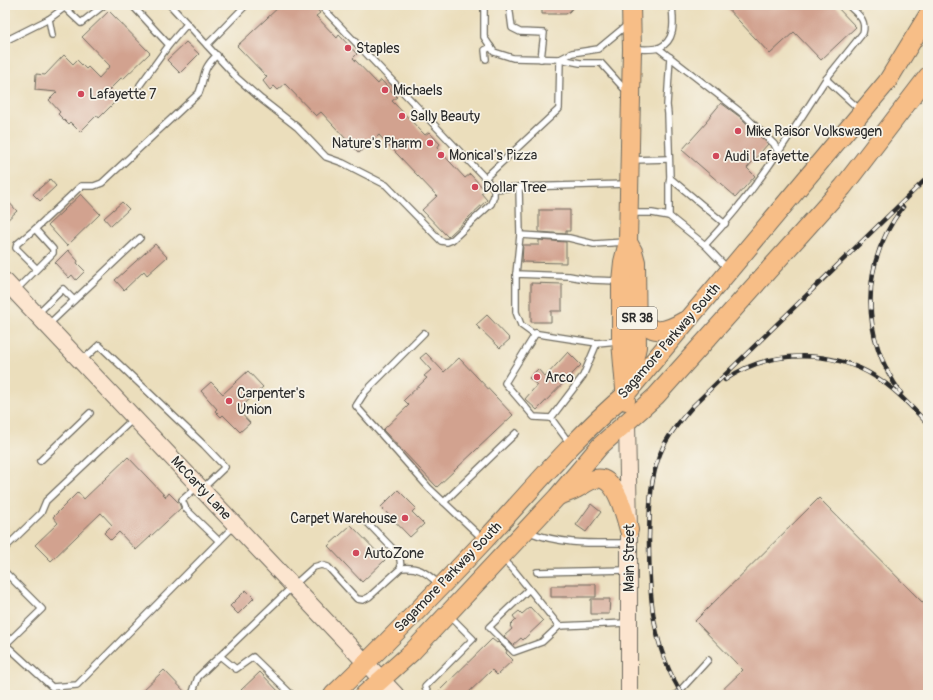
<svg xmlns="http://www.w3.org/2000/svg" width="933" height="700" viewBox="0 0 933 700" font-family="Pangolin,sans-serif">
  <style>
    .building { fill: #d2a28f }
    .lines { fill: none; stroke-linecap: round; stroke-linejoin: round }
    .lane-casing { stroke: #6e6a5e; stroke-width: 8 }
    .secondary-casing { stroke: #6e6a5e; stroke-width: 18 }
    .primary-casing { stroke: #6e6a5e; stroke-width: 20 }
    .lane { stroke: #fff; stroke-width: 5.5 }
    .secondary { stroke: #fce5cf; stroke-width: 16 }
    .primary { stroke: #f7be87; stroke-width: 18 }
    .rail-casing { stroke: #2b2b2b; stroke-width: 4.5 }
    .rail { stroke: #f7f3e8; stroke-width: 3; stroke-dasharray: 9; stroke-linecap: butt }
    .poi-dot { fill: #d1495b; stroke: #f7f3e8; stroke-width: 1.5 }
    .labels { text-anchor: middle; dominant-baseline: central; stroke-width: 3.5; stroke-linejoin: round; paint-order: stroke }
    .shield { fill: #f7f3e8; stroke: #686764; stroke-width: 1 }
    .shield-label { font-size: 13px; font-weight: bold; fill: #2b2b2b }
    .poi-label { font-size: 14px; fill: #2b2b2b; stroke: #f7f3e8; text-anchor: start }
    .street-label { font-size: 14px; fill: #2b2b2b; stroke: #f7f3e8 }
  </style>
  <rect width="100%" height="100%" fill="#f7f3e8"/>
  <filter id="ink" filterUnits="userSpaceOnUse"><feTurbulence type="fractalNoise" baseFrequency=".025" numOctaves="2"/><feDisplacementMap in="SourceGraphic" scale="8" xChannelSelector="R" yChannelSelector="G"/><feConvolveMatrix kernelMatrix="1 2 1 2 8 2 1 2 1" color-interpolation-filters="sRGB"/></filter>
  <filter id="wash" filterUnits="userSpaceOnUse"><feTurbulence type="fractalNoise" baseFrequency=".012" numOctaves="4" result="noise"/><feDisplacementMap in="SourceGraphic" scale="16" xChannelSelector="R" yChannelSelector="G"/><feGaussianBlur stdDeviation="0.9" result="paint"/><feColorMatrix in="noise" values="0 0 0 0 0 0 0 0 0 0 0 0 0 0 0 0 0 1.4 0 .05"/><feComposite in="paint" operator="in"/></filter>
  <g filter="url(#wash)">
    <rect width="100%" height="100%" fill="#ebdebc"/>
    <g id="blocks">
      <g class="building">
        <polygon points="281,5 313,5 320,13 316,16 337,38 339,35 357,54 353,58 378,84 381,80 397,97 392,101 425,135 429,132 440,144 437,148 465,178 470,174 485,190 481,193 487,200 448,237 422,210 437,196 379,135 359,153 321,112 316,116 285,84 278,90 274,86 270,90 263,81 267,77 237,46"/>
        <polygon points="542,5 575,5 570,11 566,14 542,14"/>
        <polygon points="724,5 835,5 856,27 821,60 794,32 770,54"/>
        <polygon points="109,11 150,53 123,79 121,78 109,90 118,99 99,118 97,115 80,132 70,122 68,124 58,114 60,112 49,100 57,92 35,90 36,74 45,75 64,55 73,64 77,60 86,69 88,67 99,78 110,66 82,37"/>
        <polygon points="186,42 199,54 180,73 167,60"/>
        <polygon points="721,103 740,117 768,144 747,168 755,176 736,197 682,150 707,122 706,121"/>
        <polygon points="50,179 56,186 40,201 33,194"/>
        <polygon points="81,194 100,214 67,246 48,225"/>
        <polygon points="5,198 17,211 5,222"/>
        <polygon points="122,202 129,209 111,226 104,218"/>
        <polygon points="539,210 570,210 570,231 566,231 566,234 539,232"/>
        <polygon points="539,240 566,242 566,263 522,262 523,245 539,245"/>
        <polygon points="155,244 167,257 147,275 144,271 124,290 115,280"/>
        <polygon points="68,250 78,261 77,263 85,271 76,280 72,275 69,278 55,263"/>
        <polygon points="531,283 562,284 562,311 551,311 551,322 531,322"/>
        <polygon points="487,315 510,339 500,348 476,325"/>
        <polygon points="568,352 581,365 537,410 525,399 537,385 529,378 538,369 545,377"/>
        <polygon points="426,353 444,372 459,358 513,415 437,487 383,430 409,405 404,400 427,378 424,376 431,370 420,358"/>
        <polygon points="248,371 263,387 238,410 250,423 240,432 223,415 221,417 215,411 217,409 201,391 211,382 223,394"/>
        <polygon points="128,457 166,497 169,493 179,503 181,508 136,550 119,532 111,540 104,533 112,525 101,513 51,561 35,545 58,523 53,517 78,492 84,499"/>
        <polygon points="398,490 416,508 412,512 424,524 410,537 381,507"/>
        <polygon points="819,498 928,608 928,695 717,695 743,670 695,621"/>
        <polygon points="591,504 601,512 586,532 576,525"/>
        <polygon points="351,525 385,560 362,582 328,546"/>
        <polygon points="565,584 596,584 596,597 551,597 551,586 565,586"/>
        <polygon points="246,590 254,598 238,614 230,606"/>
        <polygon points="591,599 610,599 609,614 591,614"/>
        <polygon points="530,607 543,621 523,640 521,638 513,645 504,636 512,629 510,626 516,620 513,616 519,611 522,614"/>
        <polygon points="492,639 497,643 498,642 507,651 506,653 513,660 497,675 492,670 466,695 443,695 439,691"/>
        <polygon points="164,670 188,695 138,695"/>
        <polygon points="260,672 282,695 246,695 241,690"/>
      </g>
    </g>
  </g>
  <g filter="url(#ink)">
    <use href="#blocks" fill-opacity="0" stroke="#6e6a5e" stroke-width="1"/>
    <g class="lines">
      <defs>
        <g id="lane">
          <polyline points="132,5 169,45 140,85"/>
          <polyline points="170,5 237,78 261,99 297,127 326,157 343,163 386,185 441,241 447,242 452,240 491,204 494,196 494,189"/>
          <polyline points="320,5 485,178"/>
          <polyline points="484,5 484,37 494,52 513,58 560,59 580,63 601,63 627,92"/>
          <polyline points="509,5 512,28 520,32 544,33 541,59"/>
          <path d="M848,5C857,14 867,19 863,33L826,79L860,110"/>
          <polyline points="65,8 81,23 104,5"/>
          <polyline points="49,19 52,35"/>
          <polyline points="5,41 49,19 68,5"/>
          <polyline points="169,45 187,24"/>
          <polyline points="207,45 246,5"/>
          <polyline points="658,48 743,114 774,144 779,154"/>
          <path d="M634,49C641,49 652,50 659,48C677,40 673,20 672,5"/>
          <polyline points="486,59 485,50 491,47"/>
          <polyline points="560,59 572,53 598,49 627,25"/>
          <polyline points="632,160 669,159"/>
          <polyline points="670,178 725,224"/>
          <polyline points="519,187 494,189 485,178 559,109 560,59"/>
          <polyline points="631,213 652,213 669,216 705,245 728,269"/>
          <polyline points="669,216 669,184 670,178 668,114 667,105 670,57"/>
          <path d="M35,229L81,186H94L102,183L199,93C206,75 201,70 217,55"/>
          <polyline points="520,235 519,187 627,184"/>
          <path d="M705,245C753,195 789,137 826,79"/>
          <polyline points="516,274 520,235 569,238 594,244 625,242"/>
          <polyline points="16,290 53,253 53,249 35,229 17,244 16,248 37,269"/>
          <polyline points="38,313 63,289 74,300"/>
          <polyline points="49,324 140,238"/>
          <polyline points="424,333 365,392 356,406 429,488 483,539"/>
          <polyline points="536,333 505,383 534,417 551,418"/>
          <polyline points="597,343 532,333 521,325 516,312 516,274 569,276 591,280 619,281"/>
          <polyline points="83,360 99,345 204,445 225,467 202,489"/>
          <polyline points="570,444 551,418 583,376 597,343 618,341"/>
          <polyline points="40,461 90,413"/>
          <polyline points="198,486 182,500 186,509 219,541"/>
          <polyline points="444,502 516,433"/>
          <polyline points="363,518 395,551 400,559 401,568"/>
          <path d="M529,532C562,545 594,543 628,543"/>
          <polyline points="5,548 41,513 46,501 134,418"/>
          <polyline points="502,558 513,569 559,626 542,642 514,652 489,627 529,589"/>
          <polyline points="5,572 42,609 6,644"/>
          <polyline points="537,572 627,570"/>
          <polyline points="559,626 627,623"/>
          <polyline points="5,644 52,687 77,685 235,525"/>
          <polyline points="220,656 236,669 253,657 292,695"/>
          <path d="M192,695L198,677L293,586L314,567L321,565L328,567L357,599L363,600L369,597L401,568C420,566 426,573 439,584"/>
          <polyline points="429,695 425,687 473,639 449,615"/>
          <polyline points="676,695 708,660"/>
        </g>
        <g id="secondary">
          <polyline points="5,281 396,695"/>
          <polyline points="627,422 629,530 629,695"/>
        </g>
        <g id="primary">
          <polyline points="628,242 633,251 636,262 637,347 629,382"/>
          <path d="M636,309C648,335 660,335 684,321"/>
          <polyline points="626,401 621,341 621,281 623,262 628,242 632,49 631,5"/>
          <path d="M561,495C566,493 571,492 576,489C582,486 588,481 595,479C616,474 625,516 629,530"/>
          <path d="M333,695C385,645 435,593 484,541C531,491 574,438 626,394L887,82L928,15"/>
          <polyline points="364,695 412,652 557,497 600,446 656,396 843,187 928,76"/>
        </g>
      </defs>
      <use href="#lane" class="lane-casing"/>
      <use href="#secondary" class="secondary-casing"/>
      <use href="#primary" class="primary-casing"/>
      <use href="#lane" class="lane"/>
      <use href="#secondary" class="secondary"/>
      <use href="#primary" class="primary"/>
      <defs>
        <g id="rail">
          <path d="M725,380C769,349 831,349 876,377C896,389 912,408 928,424"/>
          <path d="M901,393C860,336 860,263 903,207"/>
          <path d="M683,695C651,648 649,592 649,538C650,508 649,482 660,454C667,436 680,421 693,406L928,177"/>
        </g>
      </defs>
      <use href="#rail" class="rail-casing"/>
      <use href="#rail" class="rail"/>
    </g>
  </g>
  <g class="poi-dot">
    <circle cx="348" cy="48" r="4"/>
    <circle cx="385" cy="90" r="4"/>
    <circle cx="81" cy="94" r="4"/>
    <circle cx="402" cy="116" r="4"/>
    <circle cx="738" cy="131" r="4"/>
    <circle cx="430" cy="143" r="4"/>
    <circle cx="441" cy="155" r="4"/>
    <circle cx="716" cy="156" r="4"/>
    <circle cx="475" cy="187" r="4"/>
    <circle cx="537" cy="377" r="4"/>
    <circle cx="229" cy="401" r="4"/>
    <circle cx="405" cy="518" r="4"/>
    <circle cx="356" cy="553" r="4"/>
  </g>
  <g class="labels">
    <rect class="shield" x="617" y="307" width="40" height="22" rx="3"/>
    <g class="shield-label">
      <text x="637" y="318">SR 38</text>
    </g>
    <g class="poi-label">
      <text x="356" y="48">Staples</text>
      <text x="393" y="90">Michaels</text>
      <text x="89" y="94">Lafayette 7</text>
      <text x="410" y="116">Sally Beauty</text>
      <text x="746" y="131">Mike Raisor Volkswagen</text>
      <text x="422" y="143" text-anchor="end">Nature's Pharm</text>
      <text x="449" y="155">Monical's Pizza</text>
      <text x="724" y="156">Audi Lafayette</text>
      <text x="483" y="187">Dollar Tree</text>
      <text x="545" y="377">Arco</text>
      <text x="237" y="393">Carpenter's<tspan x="237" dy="16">Union</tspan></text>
      <text x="397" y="518" text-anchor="end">Carpet Warehouse</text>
      <text x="364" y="553">AutoZone</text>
    </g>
    <g class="street-label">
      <text transform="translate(669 341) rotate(-49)">Sagamore Parkway South</text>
      <text transform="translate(201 488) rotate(47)">McCarty Lane</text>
      <text transform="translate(629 558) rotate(-90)">Main Street</text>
      <text transform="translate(448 577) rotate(-46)">Sagamore Parkway South</text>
    </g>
  </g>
  <rect width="933" height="700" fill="none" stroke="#f7f3e8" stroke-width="20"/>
</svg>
